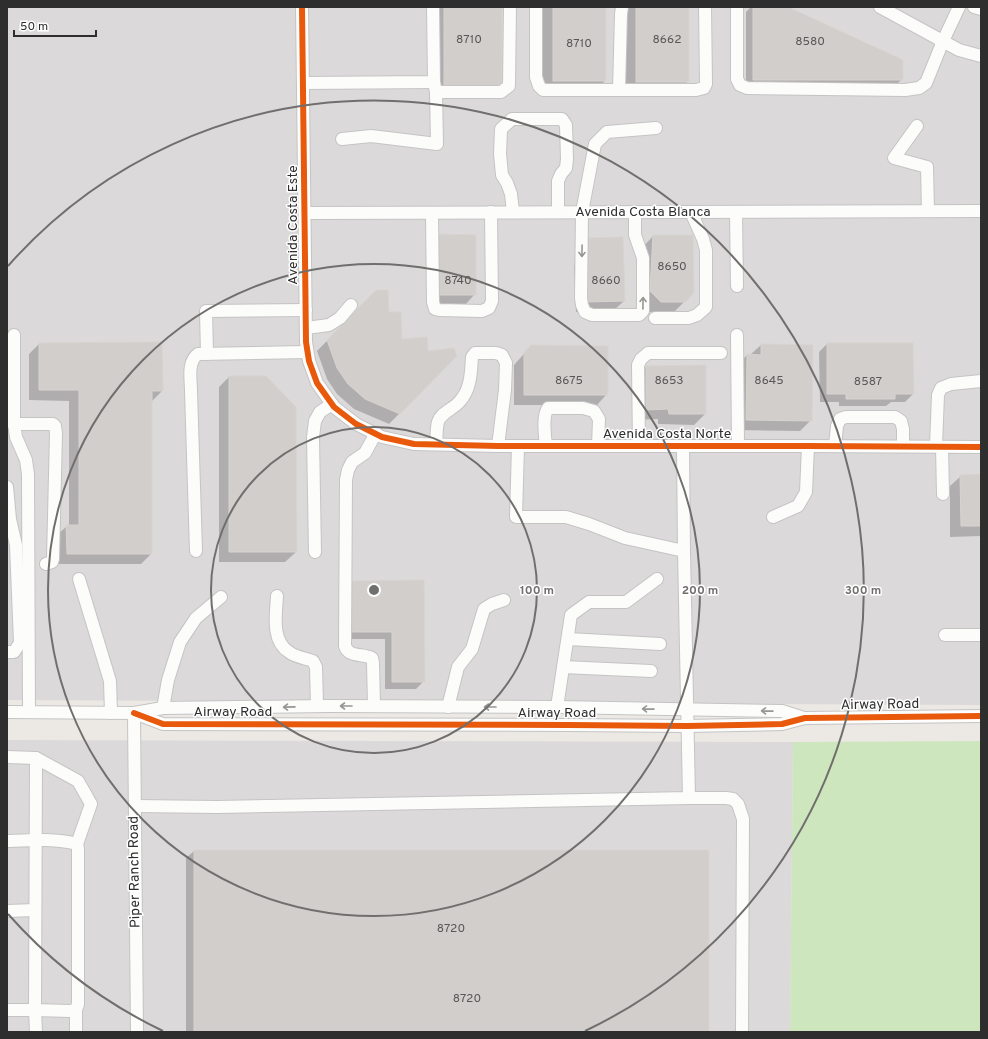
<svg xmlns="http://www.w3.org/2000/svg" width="988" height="1039" viewBox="0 0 988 1039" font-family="Overpass,sans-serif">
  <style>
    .industrial { fill: #dcd9db }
    .green { fill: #cee6be }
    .shadow { fill: #0003 }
    .building { fill: #d1cecb; stroke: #d7d4d0 }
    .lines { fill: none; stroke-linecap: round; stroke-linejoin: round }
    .minor-casing { stroke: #c5c4c5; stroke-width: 14 }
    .minor { stroke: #fcfcfb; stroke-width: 12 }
    .cycleway-casing { stroke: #fff; stroke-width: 8 }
    .cycleway { stroke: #e8590c; stroke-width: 6 }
    .oneway { stroke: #959594 }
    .ring { fill: none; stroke: #706f6e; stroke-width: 2 }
    .labels { text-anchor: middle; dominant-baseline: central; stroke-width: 3; stroke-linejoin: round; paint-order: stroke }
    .number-label { font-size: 12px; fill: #585857 }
    .street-label { font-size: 14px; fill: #2e2e2e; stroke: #fff }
    .centre { fill: #706f6e; stroke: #fff; stroke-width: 2 }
    .ring-label { font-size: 12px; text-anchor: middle; font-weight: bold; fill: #706f6e; stroke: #fff; stroke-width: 3; stroke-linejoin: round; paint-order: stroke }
  </style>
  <rect width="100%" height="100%" fill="#ece8e4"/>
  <g class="industrial">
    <polygon points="7,7 981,7 981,705 7,700"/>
    <polygon points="7,740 793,742 790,1032 7,1032"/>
  </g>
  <polygon class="green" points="981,741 981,1032 790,1032 793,742"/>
  <g class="shadow">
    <polygon points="434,7 501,7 501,87 434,97"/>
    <polygon points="543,7 605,7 605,81 594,91 543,91"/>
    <polygon points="626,7 688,7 688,81 678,92 626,92"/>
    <polygon points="751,7 785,7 902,79 894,87 746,87 746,12"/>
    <polygon points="653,236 685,301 674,312 650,312 639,301 643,247"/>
    <polygon points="427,245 475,294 465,305 427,305"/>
    <polygon points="577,250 624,301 613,311 576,312 574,268"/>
    <polygon points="376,291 401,340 427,352 456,356 389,424 354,409 337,394 327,379 317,351"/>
    <polygon points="39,344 162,391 151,402 151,554 141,564 57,564 56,536 67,526 69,526 69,401 29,400 29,354"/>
    <polygon points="827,344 913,394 905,402 891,402 886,406 839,406 839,402 820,402 819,352"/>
    <polygon points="761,345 811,420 800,431 736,430 736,366 747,355 750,355"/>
    <polygon points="531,346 607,394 597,405 514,405 514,365"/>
    <polygon points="705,366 705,414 694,425 658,424 658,419 636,420 635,377 646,367"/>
    <polygon points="229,377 296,552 285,562 219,562 219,387"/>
    <polygon points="981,475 981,536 950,537 950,486 961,476"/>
    <polygon points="423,581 424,681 416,689 385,689 385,639 344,639 344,589"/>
    <polygon points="194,851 708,851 708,1032 186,1032 186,858"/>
  </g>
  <g class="building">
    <rect x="444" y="7" width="58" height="80"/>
    <rect x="553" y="7" width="53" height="74"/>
    <rect x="636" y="7" width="53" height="75"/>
    <polygon points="753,7 788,7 903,60 903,80 753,80"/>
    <polygon points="437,234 476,235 476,295 437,295"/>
    <polygon points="653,235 693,235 694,292 686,302 661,302 650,291"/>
    <polygon points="623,237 625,301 586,302 587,238"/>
    <polygon points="376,290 388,290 389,312 401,312 402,339 427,337 428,351 454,348 457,356 400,414 365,399 348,384 337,368 327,340"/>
    <polygon points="162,342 163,391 152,391 152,554 67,554 66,525 79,525 79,390 39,390 39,343"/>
    <polygon points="827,343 913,343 914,394 895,394 895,399 846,399 846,394 827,394"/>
    <polygon points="761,344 813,345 812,421 746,420 747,354 761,355"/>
    <polygon points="531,345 608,346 608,395 524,395 524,353"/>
    <polygon points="706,365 706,414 669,414 668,409 646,410 646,366"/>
    <polygon points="229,376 266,376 296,407 297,552 229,552"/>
    <polygon points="981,474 981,526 961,526 960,475"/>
    <polygon points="424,580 425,682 392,682 392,632 351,632 351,581"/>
    <rect x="194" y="850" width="515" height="182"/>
  </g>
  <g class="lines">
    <defs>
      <g id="minor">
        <polyline points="302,7 306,342 309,361 317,383 334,407 356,424 382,437 414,444 498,446 808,446 981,447"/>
        <polyline points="536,7 536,77 539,86 543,90 696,90 704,88 706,84 705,7"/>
        <polyline points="737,7 737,79 740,85 747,88 905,90 919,88 926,83 943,41 959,7"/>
        <polyline points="880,7 959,50 981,56"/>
        <polyline points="974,7 981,9"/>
        <polyline points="434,82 436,92 501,92 509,86 510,7"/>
        <polyline points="303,83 434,82 433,7"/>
        <polyline points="619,90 621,14 622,7"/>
        <polyline points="917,126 894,158 927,167 928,211"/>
        <polyline points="342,139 371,136 437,144 436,92"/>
        <polyline points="513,212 511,194 507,183 502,175 500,154 501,129 512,119 562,119 566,125 567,159 566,168 561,174 558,181 558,212"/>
        <polyline points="635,212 635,235 643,258 643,311 639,315 592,315 585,312 582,305 581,298 582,212 595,144 607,132 656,128"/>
        <polyline points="736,212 737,286"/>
        <polyline points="305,213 981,211"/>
        <polyline points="432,213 433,302 435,309 439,310 482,311 489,308 492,301 491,212"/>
        <polyline points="655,318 689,318 697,315 706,307 706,250 703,239 691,212"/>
        <polyline points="306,328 329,325 340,318 351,305"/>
        <polyline points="14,335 14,424 16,437 26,460 28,474 29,712"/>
        <polyline points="737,335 738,446"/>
        <polyline points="207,354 206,311 306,310"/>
        <polyline points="8,420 14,424 53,424 55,426 56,433 53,559 52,562 46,564"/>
        <path d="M436,444C437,437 436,429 438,422C441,412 454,409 460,401C471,389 471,372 472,357L475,353H496L502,355L506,363L505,390L498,446"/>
        <polyline points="518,446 516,517 566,517 589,524 625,538 684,551"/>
        <path d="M546,446C545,436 542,416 548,408H583L594,411L599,419L598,446"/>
        <polyline points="639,446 638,365 641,359 648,353 721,353"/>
        <polyline points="835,446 837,426 840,419 846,417 895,417 901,421 903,429 903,446"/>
        <polyline points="936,446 938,395 941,388 951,384 981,381"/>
        <polyline points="942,447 943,494"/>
        <polyline points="7,487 10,519 16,545 20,643 14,652 7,652"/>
        <polyline points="773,517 798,506 806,492 808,446"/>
        <path d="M196,551L191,391C191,379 187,362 198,354L307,352"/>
        <polyline points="315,552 313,437 315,421 320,412 332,404"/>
        <polyline points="79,579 110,681 111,713"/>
        <path d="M277,596C276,614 271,641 289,652C295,657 305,658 313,661L316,667L317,706"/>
        <polyline points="945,635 981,635"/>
        <polyline points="568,639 660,644"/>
        <polyline points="563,667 651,671"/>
        <path d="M374,706L373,663L372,658C362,653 349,658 345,646L346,480L348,470L352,462L365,453L376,433"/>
        <polyline points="448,707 458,667 472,649 484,609 492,604 504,600"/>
        <polyline points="557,707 571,615 589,602 626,602 657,579"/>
        <polyline points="163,708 168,680 180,642 196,618 221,597"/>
        <polyline points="7,712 134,713 163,708 328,706 557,707 782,711 804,718"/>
        <polyline points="134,713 163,724 568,725 687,726 782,724 805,718 981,716"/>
        <polyline points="134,713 137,1032"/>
        <polyline points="7,757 36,758 78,781 91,804 77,844"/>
        <polyline points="689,798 726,798 733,799 738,804 743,819 742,1032"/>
        <polyline points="135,806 217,807 689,798 684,551 683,446"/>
        <path d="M7,841C30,840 55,838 77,844L78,849V1004L76,1010L70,1011L35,1010L36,758"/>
        <polyline points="7,911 35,910"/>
        <polyline points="7,1010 35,1010 36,1032"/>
        <polyline points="76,1010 76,1032"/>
      </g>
    </defs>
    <use href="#minor" class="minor-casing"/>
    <use href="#minor" class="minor"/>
    <defs>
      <g id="cycleway">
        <polyline points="302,7 306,342 309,361 317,383 334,407 356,424 382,437 414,444 498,446 808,446 981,447"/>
        <polyline points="134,713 163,724 568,725 687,726 782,724 805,718 981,716"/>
      </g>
    </defs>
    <use href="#cycleway" class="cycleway-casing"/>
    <use href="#cycleway" class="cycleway"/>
  </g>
  <defs><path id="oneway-shaft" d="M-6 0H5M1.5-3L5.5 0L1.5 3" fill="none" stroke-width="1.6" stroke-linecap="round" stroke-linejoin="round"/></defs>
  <g class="oneway">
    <use href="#oneway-shaft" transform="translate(582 251) rotate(91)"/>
    <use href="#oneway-shaft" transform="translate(643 303) rotate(-89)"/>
    <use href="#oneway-shaft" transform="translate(346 706) rotate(-180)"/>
    <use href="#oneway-shaft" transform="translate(289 707) rotate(179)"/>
    <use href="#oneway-shaft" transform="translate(490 707) rotate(-180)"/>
    <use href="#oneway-shaft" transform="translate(648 709) rotate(-179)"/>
    <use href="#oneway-shaft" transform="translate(767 711) rotate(-179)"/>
  </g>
  <g class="ring">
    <circle cx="374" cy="590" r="163"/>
    <circle cx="374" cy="590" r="326"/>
    <path d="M163 1031A489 489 0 0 1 8 914M8 266A489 489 0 1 1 585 1031"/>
  </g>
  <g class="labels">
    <g class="number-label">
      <text x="469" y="40">8710</text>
      <text x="667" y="40">8662</text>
      <text x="810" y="42">8580</text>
      <text x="579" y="44">8710</text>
      <text x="672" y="267">8650</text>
      <text x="458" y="281">8740</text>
      <text x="606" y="281">8660</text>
      <text x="569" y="381">8675</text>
      <text x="669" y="381">8653</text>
      <text x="769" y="381">8645</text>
      <text x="868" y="382">8587</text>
      <text x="451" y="929">8720</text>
      <text x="467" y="999">8720</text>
    </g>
    <g class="street-label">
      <text x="643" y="212">Avenida Costa Blanca</text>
      <text transform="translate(293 225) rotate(-90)">Avenida Costa Este</text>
      <text x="667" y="434">Avenida Costa Norte</text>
      <text transform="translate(880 705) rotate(-1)">Airway Road</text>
      <text x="233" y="712">Airway Road</text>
      <text x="557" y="713">Airway Road</text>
      <text transform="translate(135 872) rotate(-91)">Piper Ranch Road</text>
    </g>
  </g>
  <circle cx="374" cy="590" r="6" class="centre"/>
  <g class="ring-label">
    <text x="537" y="594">100 m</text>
    <text x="700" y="594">200 m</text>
    <text x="863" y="594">300 m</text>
  </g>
  <rect width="988" height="1039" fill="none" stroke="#2e2e2e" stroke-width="16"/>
  <path d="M14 30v6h82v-6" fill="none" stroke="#2e2e2e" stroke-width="2"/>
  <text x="20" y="30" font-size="12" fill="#2e2e2e" stroke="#ffffff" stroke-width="3" paint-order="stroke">50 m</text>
</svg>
